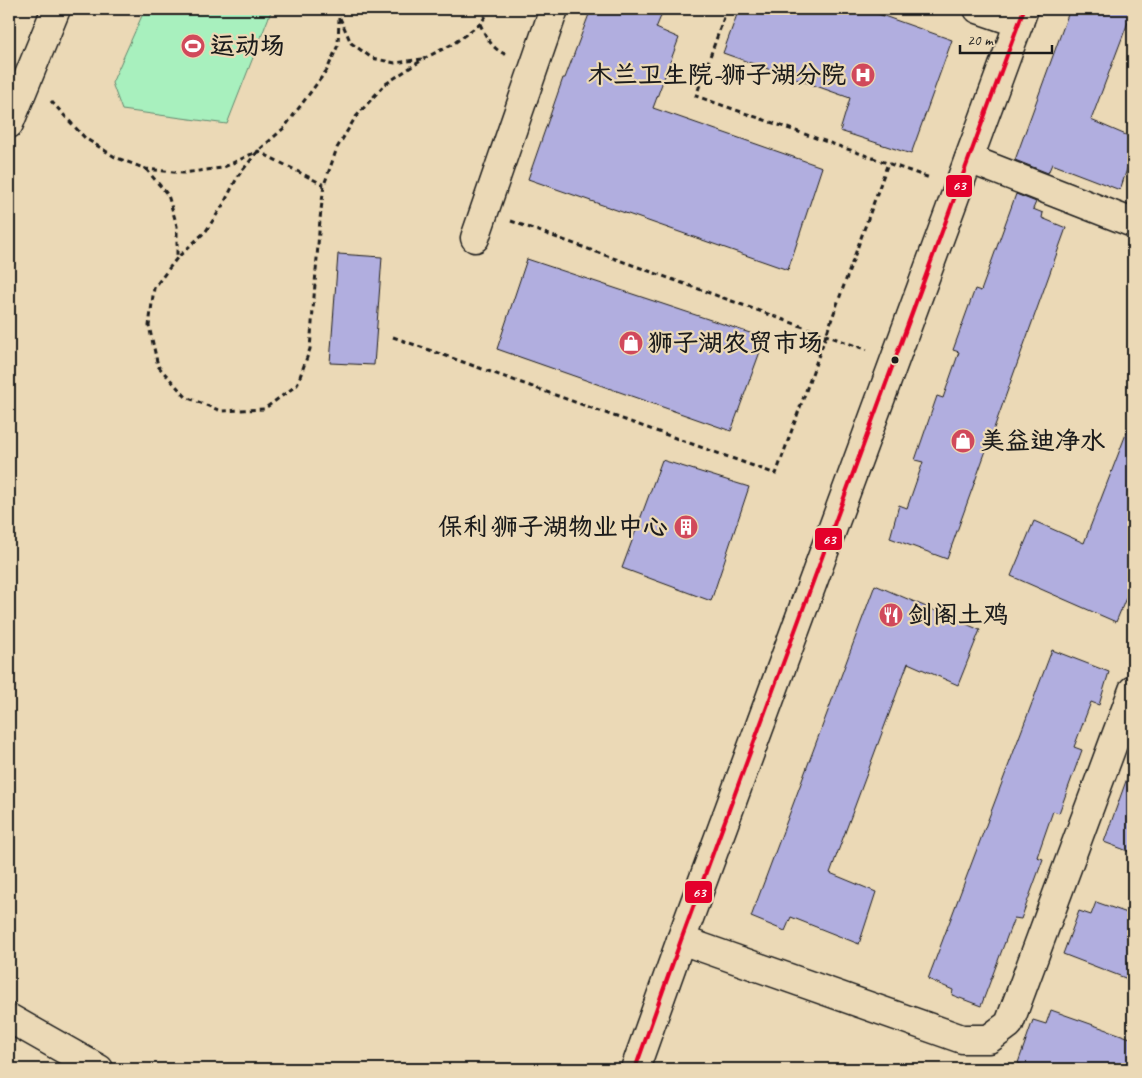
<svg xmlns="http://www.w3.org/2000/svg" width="1142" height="1078" viewBox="0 0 1142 1078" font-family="Caveat,'LXGW WenKai TC',sans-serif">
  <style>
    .green { fill: #a8f0be; stroke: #62866d }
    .building { fill: #b1aedf; stroke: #1c1c1c }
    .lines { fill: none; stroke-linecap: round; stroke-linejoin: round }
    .street-casing { stroke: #1c1c1c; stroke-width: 31 }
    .path { stroke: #1c1c1c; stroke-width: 3; stroke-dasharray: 5 4; stroke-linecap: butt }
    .street { stroke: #ebd9b6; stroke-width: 28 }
    .bus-1-casing { stroke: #ebd9b6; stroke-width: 8 }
    .bus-1 { stroke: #e4002b; stroke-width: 4 }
    .bus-dot { fill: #1c1c1c; stroke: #ebd9b6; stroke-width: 2 }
    .labels { text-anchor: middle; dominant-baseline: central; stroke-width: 4.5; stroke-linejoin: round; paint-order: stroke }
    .poi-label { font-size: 25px; font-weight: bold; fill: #1c1c1c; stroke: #ebd9b6; text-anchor: start }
    .line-badge { stroke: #ebd9b6; stroke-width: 2 }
    .badge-label { font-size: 14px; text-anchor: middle; font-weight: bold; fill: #fff }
  </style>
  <rect width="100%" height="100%" fill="#ebd9b6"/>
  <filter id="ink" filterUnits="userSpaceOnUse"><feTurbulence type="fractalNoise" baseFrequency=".02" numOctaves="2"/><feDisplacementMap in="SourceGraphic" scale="10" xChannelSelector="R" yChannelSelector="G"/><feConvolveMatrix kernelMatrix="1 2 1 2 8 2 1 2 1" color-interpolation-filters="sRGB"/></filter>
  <g filter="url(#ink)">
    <polygon class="green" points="145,9 272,9 227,124 122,110 112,83"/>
    <g class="building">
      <polygon points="591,9 664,9 656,28 679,38 653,108 822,167 788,270 528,179 563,78 565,78"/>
      <polygon points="739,9 864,9 952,40 911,154 840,131 850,98 723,53"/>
      <polygon points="1070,9 1133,9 1091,120 1133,138 1133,151 1120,190 1052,164 1048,173 1015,160"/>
      <polygon points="1016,194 1036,202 1033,209 1043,213 1042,218 1066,228 947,559 890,538 899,505 907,508 923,462 915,460 937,396 943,398 959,352 953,350 975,289 981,291"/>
      <polygon points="338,254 382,257 374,365 330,363"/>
      <polygon points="527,259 765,338 731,431 497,349"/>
      <polygon points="1131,421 1133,421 1133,581 1116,622 1011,576 1034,521 1084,543"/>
      <polygon points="662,460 749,487 711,601 622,568"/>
      <polygon points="875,585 980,630 958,685 908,663 830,873 876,892 859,944 791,917 785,931 751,917"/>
      <polygon points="1052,650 1109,672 1099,705 1091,702 1074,747 1082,750 1059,813 1053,811 1037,857 1043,859 1021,919 1014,918 981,1006 952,995 953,990 928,979"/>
      <polygon points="1130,770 1133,770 1133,853 1104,842"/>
      <polygon points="1096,902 1133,915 1133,981 1063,954 1079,911 1091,915"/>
      <polygon points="1051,1010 1133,1039 1133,1069 1036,1069 1018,1063 1033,1020 1046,1024"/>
    </g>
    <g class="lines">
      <defs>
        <g id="street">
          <polyline points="978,9 1019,23"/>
          <polyline points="9,124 56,9"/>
          <polyline points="969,159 1133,223"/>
          <polyline points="475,238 554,9"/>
          <polyline points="681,940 962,1039 989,1039 1009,1024 1133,690"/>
          <polyline points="9,1018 99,1069"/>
          <polyline points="635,1069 681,940 1024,9"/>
        </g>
      </defs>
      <use href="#street" class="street-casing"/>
      <g class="path">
        <polyline points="339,9 339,18 338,45 327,70 284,128 258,151 238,176 223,205 206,231 177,258 154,288 149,326 158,366 186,397 221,411 264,409 297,385 310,349 320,219 324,185 337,148 355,118 384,85 425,58 453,44 480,24 491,9"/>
        <polyline points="727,9 696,96 930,178"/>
        <polyline points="340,18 351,43 372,58 395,63 422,59"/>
        <path d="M480,24C486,37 493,51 508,55"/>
        <polyline points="51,101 85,138 115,157 146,169 183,173 222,168 258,151 324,185"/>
        <polyline points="146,169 168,195 177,226 177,258"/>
        <polyline points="511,221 867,350"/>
        <polyline points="393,337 776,474 888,163"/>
      </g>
      <use href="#street" class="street"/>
      <defs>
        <polyline id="bus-1" points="635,1069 681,940 1024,9"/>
      </defs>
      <use href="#bus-1" class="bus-1-casing"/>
      <use href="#bus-1" class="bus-1"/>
    </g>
  </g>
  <defs>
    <symbol id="stadium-disc" viewBox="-11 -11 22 22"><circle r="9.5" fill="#d1495b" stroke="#ebd9b6"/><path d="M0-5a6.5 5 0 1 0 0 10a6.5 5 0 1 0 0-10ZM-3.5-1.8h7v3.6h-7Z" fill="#fff"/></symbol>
    <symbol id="hospital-disc" viewBox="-11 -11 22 22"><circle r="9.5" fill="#d1495b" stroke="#ebd9b6"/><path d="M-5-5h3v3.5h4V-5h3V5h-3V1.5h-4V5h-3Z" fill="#fff"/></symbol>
    <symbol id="shop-disc" viewBox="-11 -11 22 22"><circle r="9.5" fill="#d1495b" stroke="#ebd9b6"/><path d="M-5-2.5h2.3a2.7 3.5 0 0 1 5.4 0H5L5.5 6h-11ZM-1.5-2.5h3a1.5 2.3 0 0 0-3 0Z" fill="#fff"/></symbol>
    <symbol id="building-disc" viewBox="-11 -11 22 22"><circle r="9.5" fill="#d1495b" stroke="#ebd9b6"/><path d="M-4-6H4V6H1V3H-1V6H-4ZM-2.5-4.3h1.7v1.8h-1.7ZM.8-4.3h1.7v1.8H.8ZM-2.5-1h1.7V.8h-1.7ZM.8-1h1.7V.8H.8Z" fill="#fff"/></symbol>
    <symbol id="restaurant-disc" viewBox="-11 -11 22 22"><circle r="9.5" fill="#d1495b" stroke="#ebd9b6"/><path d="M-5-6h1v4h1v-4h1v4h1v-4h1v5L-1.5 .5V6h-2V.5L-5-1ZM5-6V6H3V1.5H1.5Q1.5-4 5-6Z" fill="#fff"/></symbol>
  </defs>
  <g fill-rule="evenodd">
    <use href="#stadium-disc" x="179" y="32" width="28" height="28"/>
    <use href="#hospital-disc" x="849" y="61" width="28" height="28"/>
    <use href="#shop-disc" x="617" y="329" width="28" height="28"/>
    <use href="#shop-disc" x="949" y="427" width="28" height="28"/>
    <use href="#building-disc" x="672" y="513" width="28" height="28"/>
    <use href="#restaurant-disc" x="877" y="601" width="28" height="28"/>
  </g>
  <circle class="bus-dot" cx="895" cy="360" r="4.5"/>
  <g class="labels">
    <g class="poi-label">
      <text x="210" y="46">运动场</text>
      <text x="846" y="75" text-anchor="end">木兰卫生院-狮子湖分院</text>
      <text x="648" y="343">狮子湖农贸市场</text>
      <text x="980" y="441">美益迪净水</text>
      <text x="668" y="527" text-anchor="end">保利·狮子湖物业中心</text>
      <text x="908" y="615">剑阁土鸡</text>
    </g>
  </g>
  <g class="line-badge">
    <rect x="945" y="174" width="28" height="24" rx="5" fill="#e4002b"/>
    <rect x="814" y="527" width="29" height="24" rx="5" fill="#e4002b"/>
    <rect x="684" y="880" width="29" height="24" rx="5" fill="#e4002b"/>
  </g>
  <g class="badge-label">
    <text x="959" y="190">63</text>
    <text x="829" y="544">63</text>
    <text x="699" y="897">63</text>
  </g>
  <rect width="1142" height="1078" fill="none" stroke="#ebd9b6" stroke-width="30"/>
  <rect x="15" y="15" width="1112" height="1048" fill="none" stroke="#1c1c1c" stroke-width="2" filter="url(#ink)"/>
  <path d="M960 45v8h92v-8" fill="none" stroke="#1c1c1c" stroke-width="2.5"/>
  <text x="967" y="45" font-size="15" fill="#1c1c1c" stroke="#ebd9b6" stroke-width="4" paint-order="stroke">20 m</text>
</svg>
